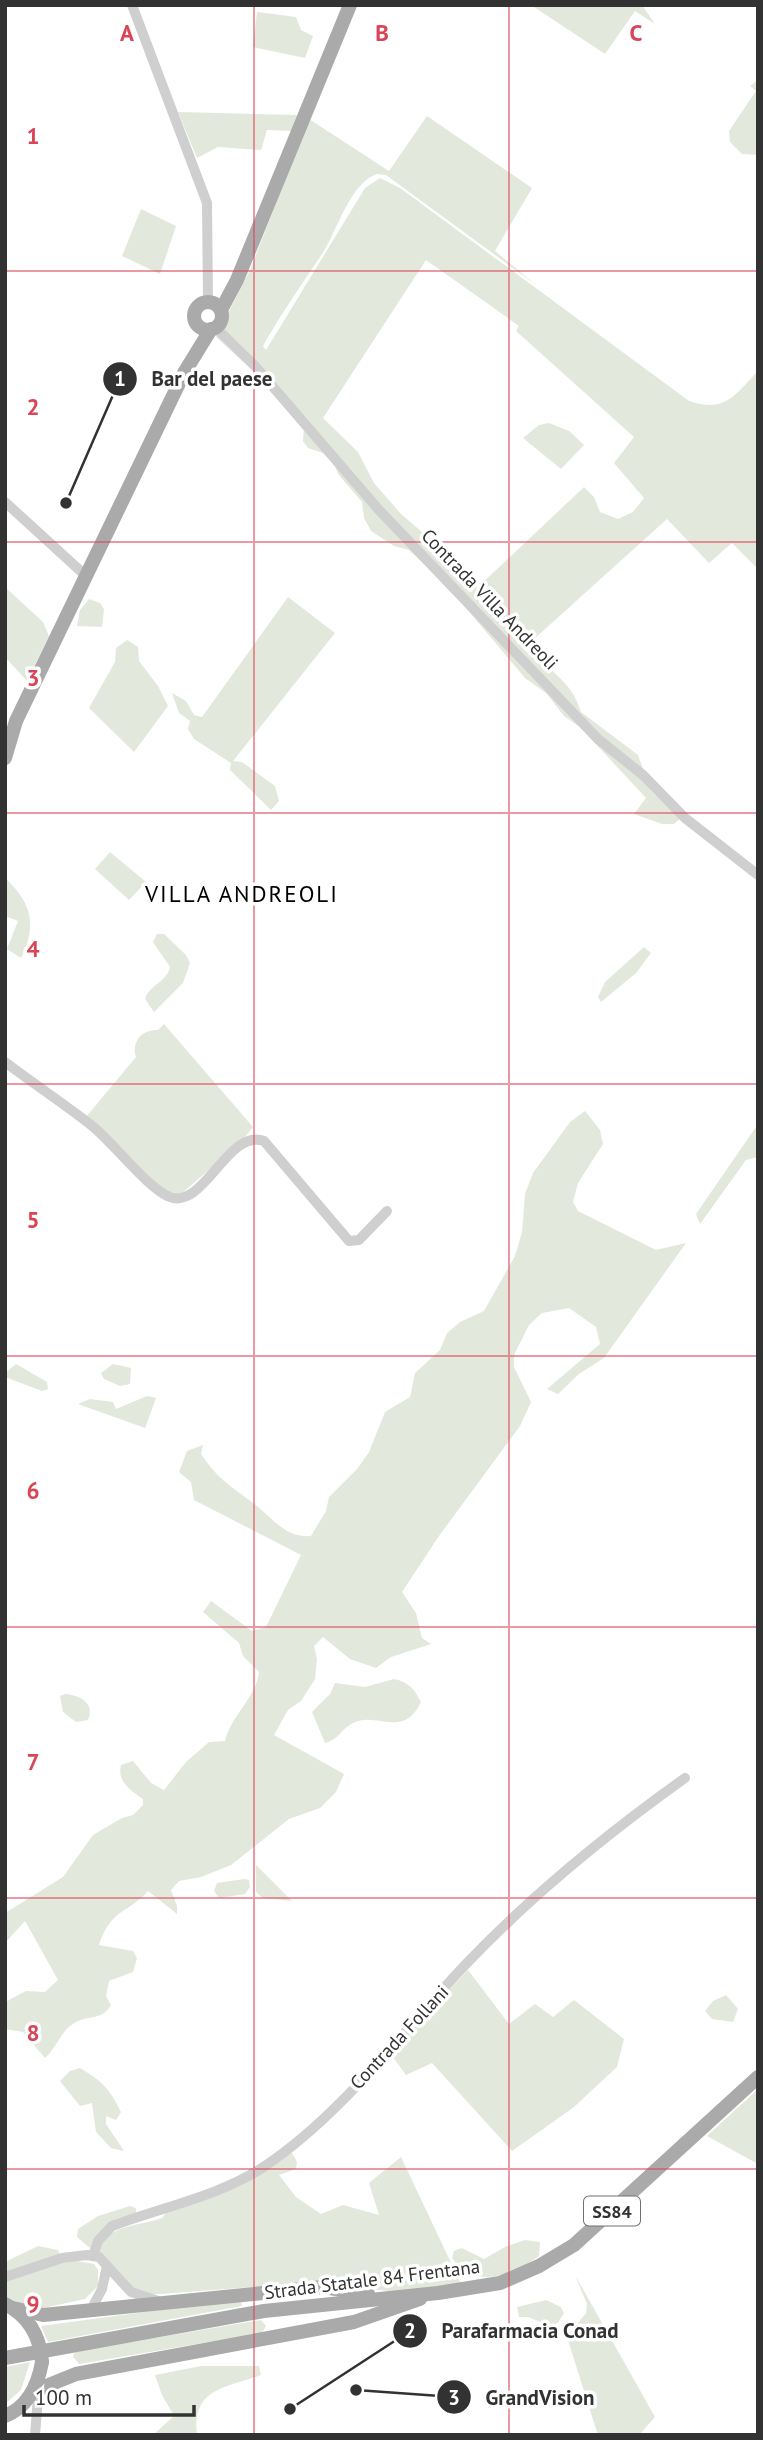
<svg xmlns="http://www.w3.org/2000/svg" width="763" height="2440" viewBox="0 0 763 2440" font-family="'PT Sans',sans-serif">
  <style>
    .green { fill: #e3e8dc; fill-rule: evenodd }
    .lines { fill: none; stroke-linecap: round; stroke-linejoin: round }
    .minor { stroke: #cfcfcf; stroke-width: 10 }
    .major { stroke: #aaa; stroke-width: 14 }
    .major-bridge { stroke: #aaa; stroke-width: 14 }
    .grid { fill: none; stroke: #d94556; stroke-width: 2; stroke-opacity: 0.55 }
    .labels { text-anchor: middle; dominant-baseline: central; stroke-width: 7; stroke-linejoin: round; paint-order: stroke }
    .shield { fill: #fff; stroke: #707070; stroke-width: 2 }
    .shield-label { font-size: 18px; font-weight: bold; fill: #323232 }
    .street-label { font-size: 19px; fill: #323232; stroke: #fff }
    .quarter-label { font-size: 23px; letter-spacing: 2px; fill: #000; stroke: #fff }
    .grid-label { font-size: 23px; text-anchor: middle; font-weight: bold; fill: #d94556; stroke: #fff; stroke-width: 7; stroke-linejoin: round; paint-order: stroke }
    .leader { fill: none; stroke: #323232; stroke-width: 2.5 }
    .callout-dot { fill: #323232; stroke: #fff; stroke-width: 2.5 }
    .mark-label { font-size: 21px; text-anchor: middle; font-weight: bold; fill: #fff }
    .callout-label { font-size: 21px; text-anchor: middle; font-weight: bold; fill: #323232; stroke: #fff; stroke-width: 7; stroke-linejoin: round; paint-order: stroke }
  </style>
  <rect width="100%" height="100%" fill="#fff"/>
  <g class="green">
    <polygon points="531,5 642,5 655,24 635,11 605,54"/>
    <polygon points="257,12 296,17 301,30 313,36 305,58 253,47"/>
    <polygon points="758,80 758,155 742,154 730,142 729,131 756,91 750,86"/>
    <polygon points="178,112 297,115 291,131 267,130 261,150 218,147 197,158"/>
    <path d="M427,116L532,188L495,251L536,285L386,175L377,174C349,184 338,230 322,254C302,284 281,314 263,346L266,350L365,188L380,178L400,188L689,401C725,413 734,396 758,371V569L732,543L709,563L667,519L523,649C548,668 572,681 581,712L638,755L651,791L681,818L674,824H662L634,814L646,798L581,728L564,716L546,693L525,678L445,583L409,550L394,546L371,531L364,518L362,502L338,474L333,461L326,454L308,448L303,441L304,427L263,380L216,337L250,270L309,119L389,171ZM426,260L519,326L516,331L634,437L614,463L644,498L633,512L618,519L600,512L594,497L584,487L477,588L444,551L401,514L374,483L358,452L323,418Z"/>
    <polygon points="141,209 176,226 160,274 122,256"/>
    <polygon points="549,423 569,431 584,445 561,469 523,438 539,425"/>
    <polygon points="5,587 43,622 49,636 27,681 5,657"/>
    <polygon points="288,597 335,633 233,761 242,762 275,786 279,801 271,810 230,770 231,763 194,739 188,729 190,721 179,713 172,693 186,701 194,715 202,717"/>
    <polygon points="89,599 100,603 104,609 102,627 77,626 80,610"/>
    <polygon points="127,640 138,647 139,661 158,686 168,706 134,752 89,708 115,662 116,648"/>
    <polygon points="110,852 146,882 129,900 95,869"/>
    <path d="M5,878C31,902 38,925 21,958L7,949L18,921L5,916Z"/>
    <path d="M157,934H164L186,955L190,963L183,983L154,1012L145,999C150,984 167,982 170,967L153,942Z"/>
    <polygon points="644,947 651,953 636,973 601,1002 598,997 605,982"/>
    <path d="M164,1024L253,1127L241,1142L181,1194L165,1191L86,1117L136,1057C131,1041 143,1029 158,1030Z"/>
    <path d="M585,1111L600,1130L603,1144L578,1183L573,1202L578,1211L656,1250L686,1243L604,1358L579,1374L558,1394L547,1389L600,1344L596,1327L569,1308L542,1313L529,1325L514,1355V1367L531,1402L520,1426L439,1536L402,1592L416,1613L422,1638L431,1644L391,1657L376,1668L350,1659L323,1637L314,1646L317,1659L315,1679L301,1701L288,1710L274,1735L344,1774L336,1792L320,1808L289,1819L231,1865L201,1877L179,1881L171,1890L177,1906V1914L148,1891C128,1914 111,1908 99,1945L133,1951L137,1958L133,1972L109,1981L106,1996L111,2005C101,2022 87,2014 73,2024C61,2031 56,2049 45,2058L23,2032L5,2029V2002L26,1991L45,1992L58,1980L25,1921L5,1943V1913L63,1877L93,1835L122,1818L133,1815L143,1805V1799C130,1790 117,1782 121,1765L133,1761L151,1783L164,1790L186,1762L209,1742L225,1741C231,1715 256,1698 259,1672L243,1656L239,1643L203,1612L211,1601L252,1631L266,1627L301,1555L194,1500L191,1482L179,1472L187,1451L203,1445L201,1454C215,1476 231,1487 252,1502C272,1517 284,1538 311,1536L326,1511L329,1497L358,1468L369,1452L385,1412L410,1397L415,1373L440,1350L447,1333L460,1322L484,1311L515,1256L522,1232L525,1194L533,1173L570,1122Z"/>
    <polygon points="758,1124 758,1157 746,1160 700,1224 696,1214"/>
    <polygon points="16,1364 47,1382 48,1389 42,1391 5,1377 5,1373"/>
    <polygon points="113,1364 131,1368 130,1384 120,1386 104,1379 101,1373"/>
    <polygon points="147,1396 156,1398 145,1428 78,1404 90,1399 113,1402 116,1409"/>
    <path d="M394,1679C409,1682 414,1689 421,1702C402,1741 376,1709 351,1724C341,1730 338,1740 325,1743L312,1712L330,1694L335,1683L365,1687Z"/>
    <path d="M65,1694C81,1695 95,1704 88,1720L76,1722L63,1712L60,1696Z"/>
    <polygon points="256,1865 292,1901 263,1898 256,1892"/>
    <polygon points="244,1879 249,1880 250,1887 245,1894 219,1898 214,1891 217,1883"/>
    <polygon points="468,1970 509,2024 535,2004 553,2017 574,2000 624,2039 617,2067 574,2107 512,2151 432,2063 406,2075 390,2053"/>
    <polygon points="726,1995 738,2009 733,2022 712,2019 705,2011 713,2001"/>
    <path d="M80,2068C103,2082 109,2088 121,2112L116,2120L106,2116V2124L124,2151L111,2148L96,2132L92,2103L80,2106L60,2081L70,2071Z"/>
    <polygon points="758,2089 758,2164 707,2136"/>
    <path d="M291,2151L297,2162L296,2169L279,2175L296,2197L321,2214L343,2205L379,2215L369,2183L401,2157L461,2284L400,2292L304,2283L147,2295L136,2292L97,2252C108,2223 138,2227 162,2218L167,2211Z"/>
    <polygon points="130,2206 136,2208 136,2214 90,2248 77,2237 78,2229 98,2216"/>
    <path d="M525,2240L540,2242L539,2256C512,2276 475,2290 452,2258L454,2251L462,2248L484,2259L505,2247Z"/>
    <polygon points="38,2246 58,2250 60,2256 5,2274 5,2262"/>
    <polygon points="77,2261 94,2264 98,2270 98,2286 85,2299 39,2309 5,2298 5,2281 54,2264"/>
    <polygon points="575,2275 655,2417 639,2435 598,2435 567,2337 586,2313 587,2304"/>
    <polygon points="241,2299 242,2306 48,2342 41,2326"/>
    <polygon points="546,2300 561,2307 564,2313 558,2323 550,2326 528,2317 519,2317 517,2307"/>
    <polygon points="261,2320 266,2326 262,2333 79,2364 73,2357 74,2353 84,2350"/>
    <polygon points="30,2362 21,2390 5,2404 5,2367"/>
    <path d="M201,2366H259L261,2375C228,2388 191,2387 197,2435H153L174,2416L162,2395L155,2375Z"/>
  </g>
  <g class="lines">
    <g class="minor">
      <polyline points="132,5 207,203 208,302"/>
      <polyline points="216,328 255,366 379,510 598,739 643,775 685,818 758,875"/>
      <polyline points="5,502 86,576"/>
      <path d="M5,1062C34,1084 63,1103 91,1125C112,1141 149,1190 170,1197C204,1210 228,1128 264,1141L349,1241L359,1240L387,1211"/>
      <path d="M93,2256L98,2241L112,2226C162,2207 220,2196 265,2166C344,2113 402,2031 467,1963C533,1894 608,1833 685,1778"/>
      <polyline points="5,2277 62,2258 87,2255 99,2257 131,2292 158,2301"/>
      <polyline points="91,2310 102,2289 107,2266"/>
      <polyline points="35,2435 39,2385"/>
    </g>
    <g class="major">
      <circle cx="208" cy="316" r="14"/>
      <polyline points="221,310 237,280 350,5"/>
      <polyline points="5,758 16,721 184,373 211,329"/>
      <polyline points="13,2308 43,2315 323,2287 368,2294"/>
      <polyline points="5,2358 264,2311 438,2293 500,2283 539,2266 574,2245 758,2077"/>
      <polyline points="34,2391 76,2374 354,2322 420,2299"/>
      <path d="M5,2416C28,2407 38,2385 42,2362"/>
    </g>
    <path class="major-bridge" d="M5,2304C29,2316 40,2336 42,2362"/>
  </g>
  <path class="grid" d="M254,5V2435M509,5V2435M5,271H758M5,542H758M5,813H758M5,1084H758M5,1356H758M5,1627H758M5,1898H758M5,2169H758"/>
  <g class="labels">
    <rect class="shield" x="584" y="2196.5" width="56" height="29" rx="5"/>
    <g class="shield-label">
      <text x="612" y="2211">SS84</text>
    </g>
    <g class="street-label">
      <text transform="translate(490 599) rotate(46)">Contrada Villa Andreoli</text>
      <text transform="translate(399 2037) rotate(-47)">Contrada Follani</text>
      <text transform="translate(372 2279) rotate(-7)">Strada Statale 84 Frentana</text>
    </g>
    <g class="quarter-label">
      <text x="242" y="893">VILLA ANDREOLI</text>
    </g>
  </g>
  <g class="grid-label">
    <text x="127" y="41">A</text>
    <text x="382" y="41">B</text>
    <text x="636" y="41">C</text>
    <text x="33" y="144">1</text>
    <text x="33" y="415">2</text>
    <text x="33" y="686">3</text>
    <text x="33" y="957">4</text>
    <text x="33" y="1228">5</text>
    <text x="33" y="1499">6</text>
    <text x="33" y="1770">7</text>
    <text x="33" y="2041">8</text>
    <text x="33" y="2312">9</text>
  </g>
  <path class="leader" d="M66 503L120 379M290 2409L410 2331M356 2390L454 2397"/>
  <g class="callout-dot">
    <circle cx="66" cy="503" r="7"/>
    <circle cx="290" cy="2409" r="7"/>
    <circle cx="356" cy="2390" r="7"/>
    <circle cx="120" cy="379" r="18"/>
    <circle cx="410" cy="2331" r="18"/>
    <circle cx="454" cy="2397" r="18"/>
  </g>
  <g class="mark-label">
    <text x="120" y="386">1</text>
    <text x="410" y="2338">2</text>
    <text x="454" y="2405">3</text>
  </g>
  <g class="callout-label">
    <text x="212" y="386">Bar del paese</text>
    <text x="530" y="2338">Parafarmacia Conad</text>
    <text x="540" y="2405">GrandVision</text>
  </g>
  <rect width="763" height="2440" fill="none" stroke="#323232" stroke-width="14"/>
  <path d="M24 2405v10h170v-10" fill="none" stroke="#323232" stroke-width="3.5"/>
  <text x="35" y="2405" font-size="21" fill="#323232" stroke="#ffffff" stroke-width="5" paint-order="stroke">100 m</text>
</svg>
